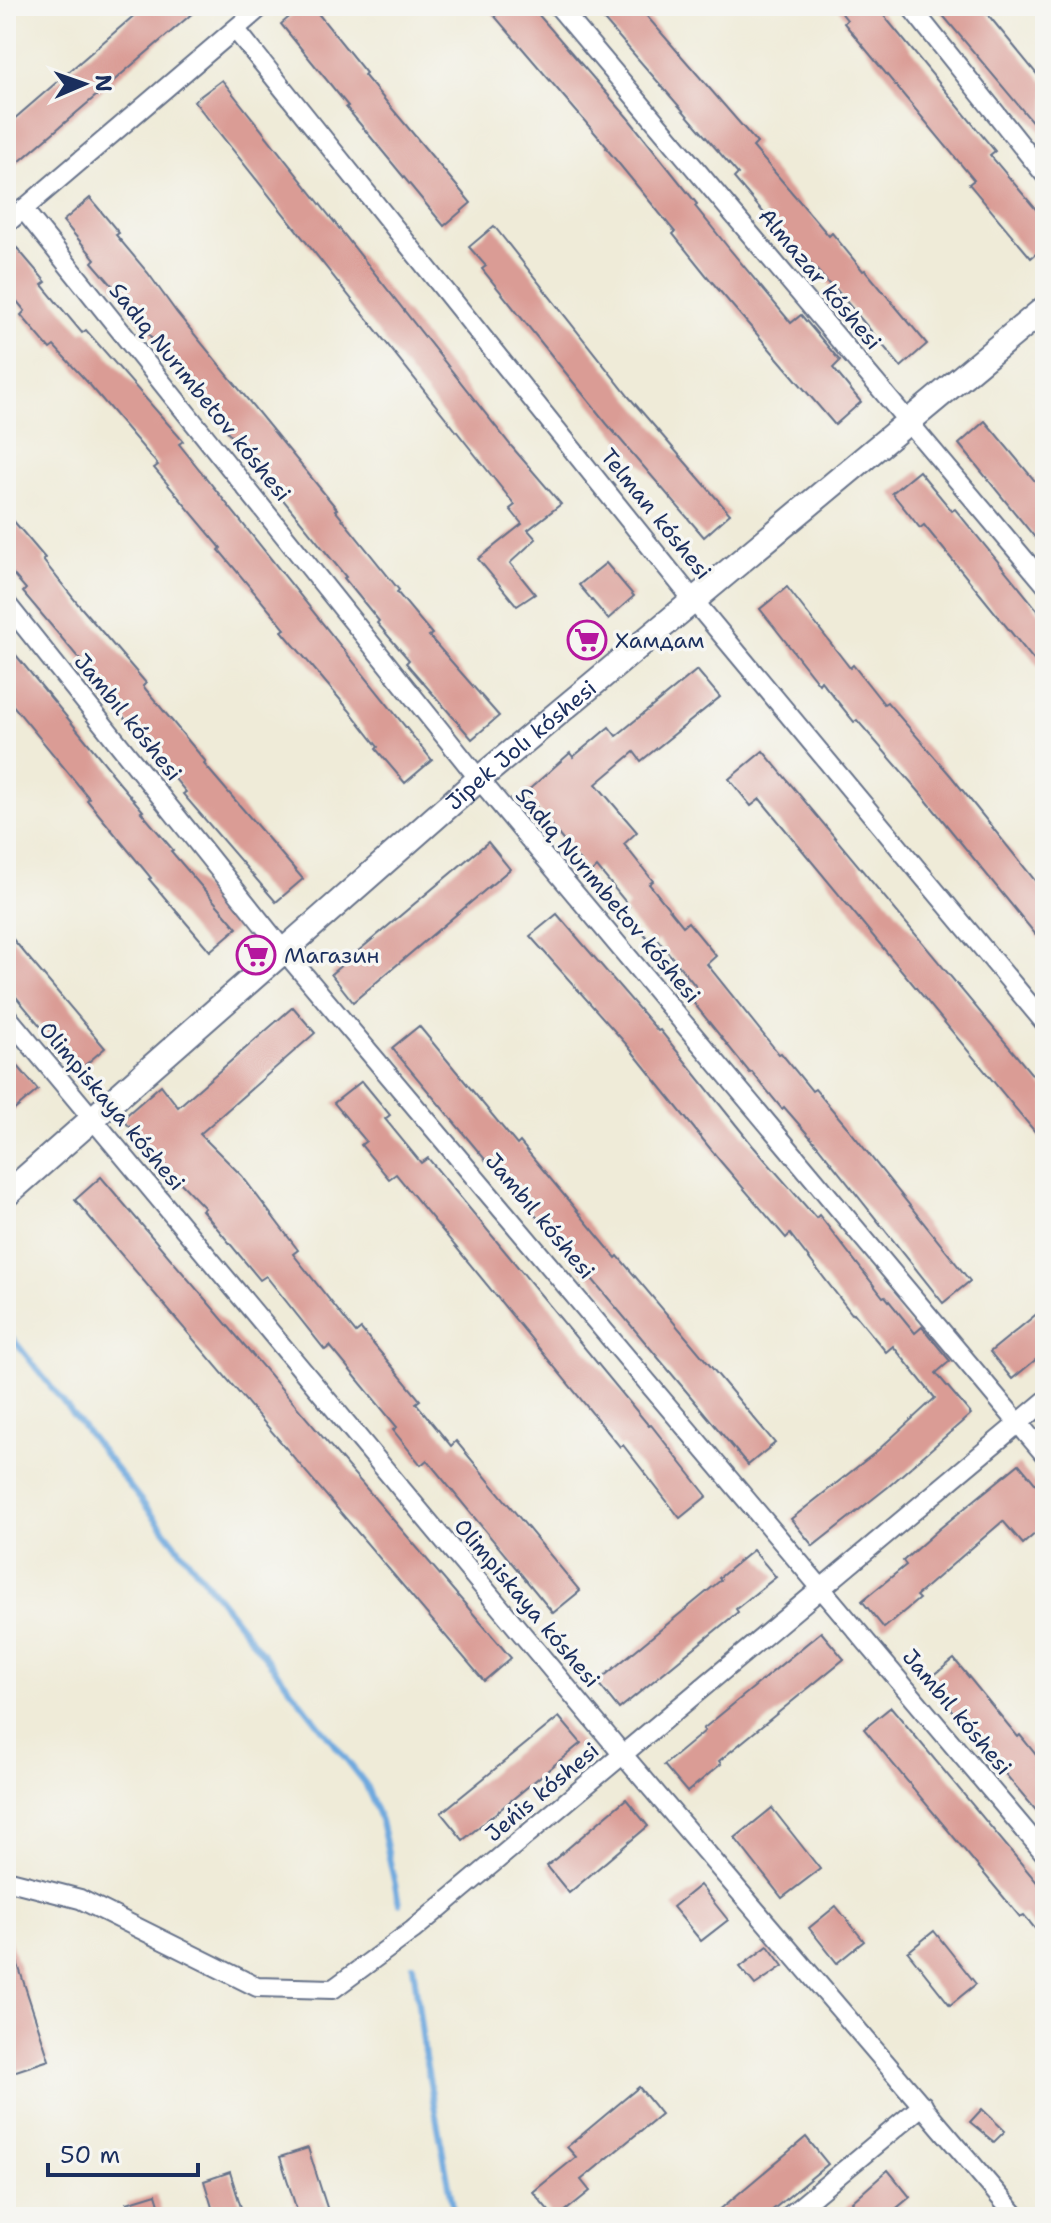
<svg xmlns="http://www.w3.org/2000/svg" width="1051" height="2223" viewBox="0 0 1051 2223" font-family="'Shantell Sans',sans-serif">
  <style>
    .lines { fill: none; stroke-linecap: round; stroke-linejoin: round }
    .stream { stroke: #6ea9de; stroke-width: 6 }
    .building { fill: #da9c95 }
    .minor-casing { stroke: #657189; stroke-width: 22 }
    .tertiary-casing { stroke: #657189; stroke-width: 28 }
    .minor { stroke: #fff; stroke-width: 18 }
    .tertiary { stroke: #fff; stroke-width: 24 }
    .labels { text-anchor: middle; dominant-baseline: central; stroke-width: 7; stroke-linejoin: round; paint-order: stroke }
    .street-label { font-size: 22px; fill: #1b2f5e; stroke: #f6f6f2 }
    .poi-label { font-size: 22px; fill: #1b2f5e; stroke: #f6f6f2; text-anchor: start }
  </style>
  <rect width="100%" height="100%" fill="#f6f6f2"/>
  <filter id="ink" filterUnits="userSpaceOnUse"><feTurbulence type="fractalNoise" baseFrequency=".0125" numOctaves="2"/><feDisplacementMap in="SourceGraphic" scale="16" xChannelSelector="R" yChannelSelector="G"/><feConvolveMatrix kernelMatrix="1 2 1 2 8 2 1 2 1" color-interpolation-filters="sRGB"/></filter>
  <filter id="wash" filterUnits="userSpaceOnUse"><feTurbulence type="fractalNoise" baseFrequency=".006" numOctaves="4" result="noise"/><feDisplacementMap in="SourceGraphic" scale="32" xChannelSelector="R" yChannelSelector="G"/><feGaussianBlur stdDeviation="1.8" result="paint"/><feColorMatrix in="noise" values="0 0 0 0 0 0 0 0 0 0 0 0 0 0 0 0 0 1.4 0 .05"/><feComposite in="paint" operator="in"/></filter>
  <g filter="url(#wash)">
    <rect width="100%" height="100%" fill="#efebd8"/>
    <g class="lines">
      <g class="stream">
        <polyline points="6,1330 365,1783 381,1821 399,1903"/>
        <polyline points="413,1965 425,2057 455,2217"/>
      </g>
    </g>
    <g id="blocks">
      <g class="building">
        <polygon points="145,6 201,6 6,173 6,126"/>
        <polygon points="302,6 312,6 366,73 364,75 471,203 444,226 346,107 348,106 281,24"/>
        <polygon points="486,6 531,6 628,118 697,204 695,206 727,246 791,323 801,315 840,361 833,368 861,402 835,425 706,275 673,234 675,232 606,148 607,147"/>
        <polygon points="592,6 638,6 757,143 753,147 829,236 832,233 863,271 865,270 927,344 901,367 836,289 834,290 801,252 799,254 734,178 738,174"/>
        <polygon points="836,6 876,6 995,151 990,155 1045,220 1045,246 1031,258 969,184 974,180 844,23 847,20"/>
        <polygon points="935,6 981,6 994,22 1045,84 1045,137"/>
        <polygon points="222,80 512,447 561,504 528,530 536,539 510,563 535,594 517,606 478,559 522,524 510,509 515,505 194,101"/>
        <polygon points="90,198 119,233 116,235 148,273 177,313 337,509 335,510 399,590 397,592 432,634 429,636 499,716 472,739 406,663 409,660 377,623 379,621 344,578 346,577 219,421 221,420 154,341 123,301 124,299 92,262 95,259 63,221"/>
        <polygon points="494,226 629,397 730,514 704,537 607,424 482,269 486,266 469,247"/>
        <polygon points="17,248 46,282 42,285 82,333 86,330 183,441 179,444 432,760 405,783 376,749 378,747 349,710 282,631 285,629 219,550 221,548 154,468 158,465 90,385 54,346 50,349 21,315 25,311 6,288 6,257"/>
        <polygon points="985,421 1045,493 1045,550 959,444"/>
        <polygon points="919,471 952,511 955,509 1045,619 1045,674 924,525 920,528 892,493"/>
        <polygon points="6,512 45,558 43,560 78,604 146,683 143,686 206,762 204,764 303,879 276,902 183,794 186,792 121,714 124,712 23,592 26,589 6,566"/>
        <polygon points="606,563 634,596 608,619 579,585"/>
        <polygon points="787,587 850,668 853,665 884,704 887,702 951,776 1045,893 1045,946 922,795 857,720 854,722 821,681 819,684 760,609"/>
        <polygon points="6,643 111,771 110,772 143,811 141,812 173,850 171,851 237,928 210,951 149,879 151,878 87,800 89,798 6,697"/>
        <polygon points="697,670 720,697 641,761 634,752 596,784 637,832 624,844 653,881 649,884 683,926 688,922 716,956 707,964 779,1054 781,1053 812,1091 815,1089 847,1127 970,1281 943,1303 817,1145 784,1107 782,1109 752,1072 750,1073 688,996 698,989 658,940 652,944 624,910 629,906 597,867 590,874 525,793 570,753 573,757 609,727 616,736"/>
        <polygon points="763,751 1045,1090 1045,1144 760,799 751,806 729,779"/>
        <polygon points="488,842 510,869 353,1002 331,974"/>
        <polygon points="557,914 658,1031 660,1030 753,1146 816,1218 819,1215 883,1297 885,1296 915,1333 922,1327 950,1361 936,1373 971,1414 888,1487 813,1546 791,1519 876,1452 935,1398 893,1346 886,1352 854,1313 852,1314 790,1234 786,1238 721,1162 627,1045 530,936"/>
        <polygon points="6,931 105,1048 78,1071 6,985"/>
        <polygon points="293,1007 315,1033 200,1134 242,1176 298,1250 293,1254 356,1333 361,1329 420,1400 416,1403 451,1446 456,1441 580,1591 553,1613 427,1460 421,1465 393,1430 397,1427 330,1346 325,1350 266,1276 260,1280 202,1210 205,1208 175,1177 146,1143 122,1119 161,1085 178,1107"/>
        <polygon points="419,1026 517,1145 520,1142 616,1258 618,1256 775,1443 748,1465 588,1274 586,1276 490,1161 488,1163 392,1048"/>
        <polygon points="6,1052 38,1090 6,1117"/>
        <polygon points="362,1081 390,1115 385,1119 421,1163 428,1158 649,1426 651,1425 707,1496 680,1518 623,1445 620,1447 396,1174 389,1179 361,1145 366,1141 334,1103"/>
        <polygon points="101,1177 511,1658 484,1681 75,1200"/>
        <polygon points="1045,1307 1045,1352 1012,1379 990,1352"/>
        <polygon points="1019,1464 1045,1495 1045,1525 1023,1544 1003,1521 916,1596 919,1599 884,1628 862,1601 906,1565 903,1561 939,1529"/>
        <polygon points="753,1550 776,1577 736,1609 738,1612 619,1709 597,1682 721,1580 719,1578"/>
        <polygon points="821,1632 844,1659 719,1761 721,1764 687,1792 664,1765 705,1731 703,1729"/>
        <polygon points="954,1659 1018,1737 1020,1735 1045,1766 1045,1821 927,1681"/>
        <polygon points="891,1707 1045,1892 1045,1941 1024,1915 1020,1917 864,1729"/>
        <polygon points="559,1717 581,1743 463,1840 441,1813"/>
        <polygon points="626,1799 648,1826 569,1893 547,1866"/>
        <polygon points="772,1808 820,1869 782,1898 735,1838"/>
        <polygon points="700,1885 728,1920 701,1941 673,1907"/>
        <polygon points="836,1906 864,1941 837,1963 809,1928"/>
        <polygon points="934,1931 976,1984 950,2005 908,1952"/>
        <polygon points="9,1937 49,2060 10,2073 6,2061 6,1938"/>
        <polygon points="768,1946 783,1966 755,1985 740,1967"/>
        <polygon points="639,2087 661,2114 581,2180 590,2191 558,2217 554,2217 533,2192 576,2157 567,2147"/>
        <polygon points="982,2109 1005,2131 994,2142 970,2122"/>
        <polygon points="806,2137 828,2164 764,2217 711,2217"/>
        <polygon points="308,2148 330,2217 299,2217 280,2157"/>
        <polygon points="888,2170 910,2197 886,2217 835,2217"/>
        <polygon points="230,2172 244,2217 215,2217 204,2181"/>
        <polygon points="156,2194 163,2217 132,2217 127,2203"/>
      </g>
    </g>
  </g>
  <g filter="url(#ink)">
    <use href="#blocks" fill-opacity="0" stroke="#657189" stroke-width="2"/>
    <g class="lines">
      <defs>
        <g id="minor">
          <polyline points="558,6 1045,584"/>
          <polyline points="910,6 1045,175"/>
          <polyline points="236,30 694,601 1045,1023"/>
          <polyline points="23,209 479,779 1045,1455"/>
          <polyline points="6,224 262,6"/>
          <polyline points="6,603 284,951 1045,1854"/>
          <polyline points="6,1015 624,1756 1017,2217"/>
          <polyline points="6,1880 80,1899 257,1987 333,1989 413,1930 1045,1401"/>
          <polyline points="788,2217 923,2105"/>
        </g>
        <g id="tertiary">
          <path id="s1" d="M6,1195L479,779L1045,308"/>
        </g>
      </defs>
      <use href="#minor" class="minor-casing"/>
      <use href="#tertiary" class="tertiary-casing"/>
      <use href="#minor" class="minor"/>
      <use href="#tertiary" class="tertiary"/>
    </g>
  </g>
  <defs>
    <symbol id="supermarket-ring" viewBox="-11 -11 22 22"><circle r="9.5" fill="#f6f6f2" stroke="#b5179e" stroke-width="1.5"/><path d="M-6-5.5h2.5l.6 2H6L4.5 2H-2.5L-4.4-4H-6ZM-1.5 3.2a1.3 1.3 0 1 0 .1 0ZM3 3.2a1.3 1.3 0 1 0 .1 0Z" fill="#b5179e"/></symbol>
  </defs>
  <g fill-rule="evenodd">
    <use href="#supermarket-ring" x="565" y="618" width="44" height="44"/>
    <use href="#supermarket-ring" x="234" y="933" width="44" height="44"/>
  </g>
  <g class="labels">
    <g class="street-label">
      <text transform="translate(820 279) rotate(50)">Almazar kóshesi</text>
      <text transform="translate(200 392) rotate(51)">Sadıq Nurımbetov kóshesi</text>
      <text transform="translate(656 514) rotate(51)">Telman kóshesi</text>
      <text transform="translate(128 717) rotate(51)">Jambıl kóshesi</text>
      <text stroke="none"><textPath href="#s1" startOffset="684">Jipek Jolı kóshesi</textPath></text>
      <text transform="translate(608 895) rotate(50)">Sadıq Nurımbetov kóshesi</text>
      <text transform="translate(112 1106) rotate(50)">Olimpiskaya kóshesi</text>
      <text transform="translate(540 1216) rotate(50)">Jambıl kóshesi</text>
      <text transform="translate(527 1603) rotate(50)">Olimpiskaya kóshesi</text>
      <text transform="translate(957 1712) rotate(50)">Jambıl kóshesi</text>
      <text transform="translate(542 1792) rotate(-40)">Jeńis kóshesi</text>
    </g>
    <g class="poi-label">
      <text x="615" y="640">Хамдам</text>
      <text x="284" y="955">Магазин</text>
    </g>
  </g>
  <rect width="1051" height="2223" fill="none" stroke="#f6f6f2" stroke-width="32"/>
  <g transform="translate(84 84) rotate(88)" stroke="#f6f6f2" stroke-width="6" paint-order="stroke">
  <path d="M0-6L14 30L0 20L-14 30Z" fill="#1b2f5e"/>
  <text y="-12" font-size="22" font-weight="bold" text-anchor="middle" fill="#1b2f5e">N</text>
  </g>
  <path d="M48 2163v12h150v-12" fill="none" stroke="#1b2f5e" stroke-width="4"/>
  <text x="60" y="2163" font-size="24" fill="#1b2f5e" stroke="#f6f6f2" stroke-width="6" paint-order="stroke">50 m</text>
</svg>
